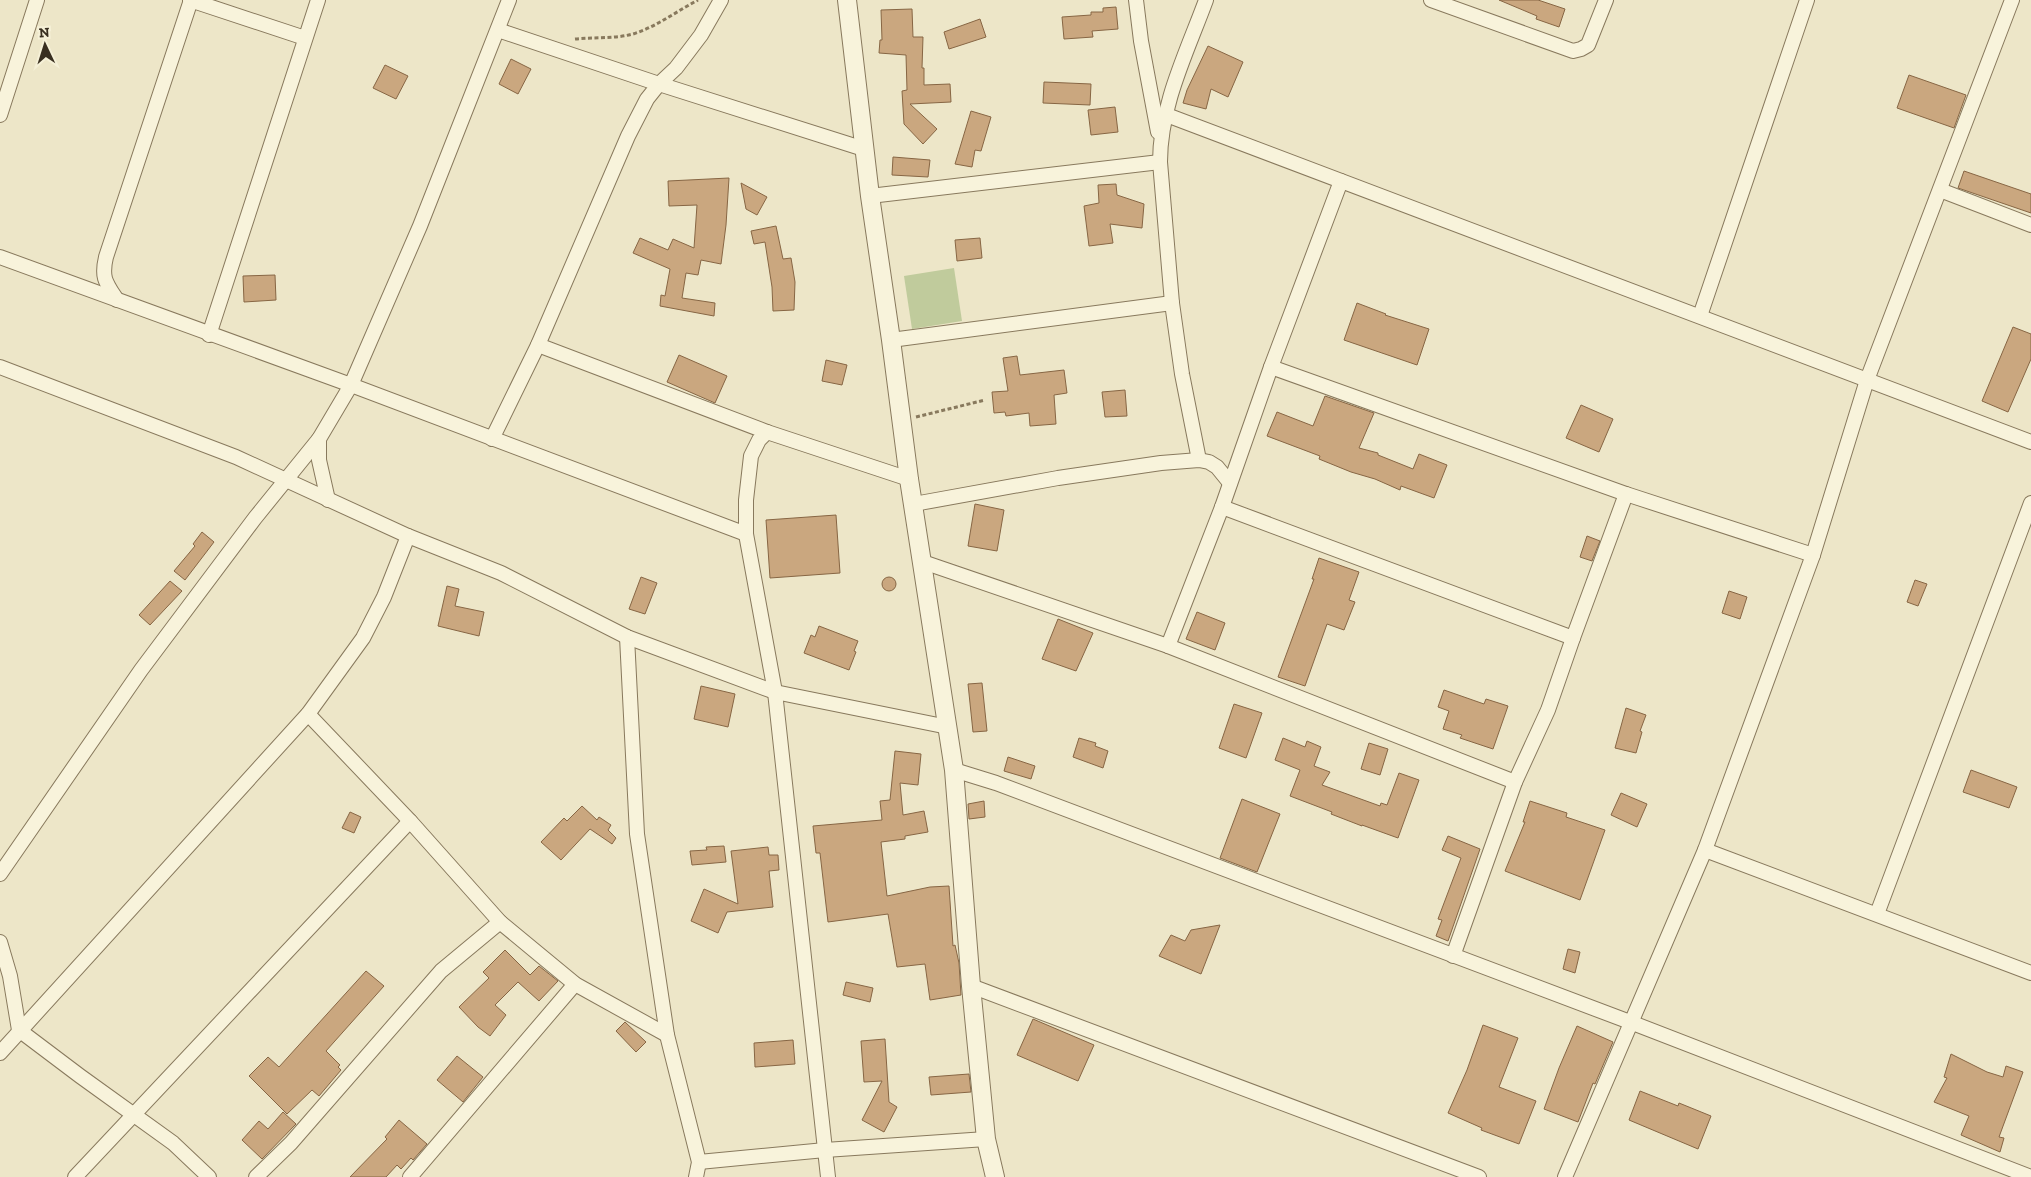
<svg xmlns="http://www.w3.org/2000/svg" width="2031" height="1177" viewBox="0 0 2031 1177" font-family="'Zilla Slab',serif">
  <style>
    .green { fill: #c0cb9c }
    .building { fill: #caa77f; stroke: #876644 }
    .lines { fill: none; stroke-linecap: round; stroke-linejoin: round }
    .minor-casing { stroke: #88795d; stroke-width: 16 }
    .tertiary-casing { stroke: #88795d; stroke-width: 20 }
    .path { stroke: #88795d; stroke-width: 3; stroke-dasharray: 4 2.5; stroke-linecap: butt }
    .minor { stroke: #f8f3db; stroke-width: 14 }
    .tertiary { stroke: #f8f3db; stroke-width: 18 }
  </style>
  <rect width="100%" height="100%" fill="#ede6c8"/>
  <polygon class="green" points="954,268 962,321 912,329 904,276"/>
  <g class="building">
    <polygon points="1499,0 1538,0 1565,9 1559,27 1536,19 1537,16"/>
    <polygon points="1116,7 1118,29 1092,31 1093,37 1064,39 1062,17 1091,15 1091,12 1103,12 1103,8"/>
    <polygon points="912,9 913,37 923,37 922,68 924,68 924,85 950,84 951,102 910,104 937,129 923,144 904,124 902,91 907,90 906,55 879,53 880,40 882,40 881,10"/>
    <polygon points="980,19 986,37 949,49 944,32"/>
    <polygon points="1208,46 1243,62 1228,97 1211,89 1206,109 1183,103 1187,90"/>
    <polygon points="511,59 531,69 518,94 499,84"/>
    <polygon points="385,65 408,76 396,99 373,88"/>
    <polygon points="1909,75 1966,95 1954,128 1897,108"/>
    <polygon points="1044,82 1091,84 1090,105 1043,103"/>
    <polygon points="1115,107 1118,132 1091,135 1088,110"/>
    <polygon points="971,111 991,117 981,151 975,150 972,167 955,164"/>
    <polygon points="893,157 930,160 928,177 892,175"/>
    <polygon points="1964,171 2031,194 2031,213 1958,188"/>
    <polygon points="729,178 726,225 721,264 701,260 698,275 686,273 682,298 715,303 714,316 660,306 661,295 665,296 670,269 633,253 640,238 668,250 673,239 694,248 697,205 669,206 668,181"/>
    <polygon points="741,183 767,197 757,215 746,209"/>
    <polygon points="1116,184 1117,195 1144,204 1142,228 1110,224 1113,243 1089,246 1084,206 1099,203 1098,185"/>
    <polygon points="776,226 783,259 791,258 795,282 794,310 773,311 772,287 765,242 754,244 751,231"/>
    <polygon points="980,238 982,258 957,261 955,240"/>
    <polygon points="275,275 276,300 244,302 243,276"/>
    <polygon points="1357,303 1386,314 1385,315 1429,329 1417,365 1344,340"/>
    <polygon points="2013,327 2031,334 2031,359 2008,412 1982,401"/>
    <polygon points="679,355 727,376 715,403 667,382"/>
    <polygon points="1017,356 1020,375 1064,370 1067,393 1054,395 1056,424 1030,426 1029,413 1006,416 1005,412 994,413 992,392 1008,391 1003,358"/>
    <polygon points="826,360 847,365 842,385 822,381"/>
    <polygon points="1125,390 1127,416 1105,417 1102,392"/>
    <polygon points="1325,396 1374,413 1359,448 1378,453 1378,455 1413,469 1419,454 1447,465 1434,498 1401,486 1400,490 1375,479 1351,472 1319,459 1320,456 1267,436 1277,412 1313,426"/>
    <polygon points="1581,405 1613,419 1599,452 1566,438"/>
    <polygon points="975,504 1004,510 997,551 968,546"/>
    <polygon points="836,515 840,573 770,578 766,520"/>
    <polygon points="202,532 214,542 185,580 174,571 195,546 193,544"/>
    <polygon points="1587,536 1600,541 1592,561 1580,557"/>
    <polygon points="1319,558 1359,572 1349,600 1355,602 1344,630 1327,624 1305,686 1278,677 1314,579 1312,579"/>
    <circle cx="889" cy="584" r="7"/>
    <polygon points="641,577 657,583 645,614 629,609"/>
    <polygon points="1915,580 1927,584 1918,606 1907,602"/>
    <polygon points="170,581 182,591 150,625 139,615"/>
    <polygon points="447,586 459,589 455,606 484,612 479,636 438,626"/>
    <polygon points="1729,591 1747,597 1740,619 1722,613"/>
    <polygon points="1197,612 1225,623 1215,650 1186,639"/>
    <polygon points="1058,619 1093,633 1076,671 1042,659"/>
    <polygon points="819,626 858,641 854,651 856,652 849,670 804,653 811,635 815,637"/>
    <polygon points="982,683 987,731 973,732 968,684"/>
    <polygon points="701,686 735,694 728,727 694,719"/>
    <polygon points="1444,690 1484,704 1486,699 1508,706 1493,749 1460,738 1462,735 1443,729 1449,711 1438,707"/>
    <polygon points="1234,704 1262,713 1246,758 1219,748"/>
    <polygon points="1626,708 1646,715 1640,731 1642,732 1636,753 1615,748"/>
    <polygon points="1079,738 1096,743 1095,746 1108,751 1103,768 1073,757"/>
    <polygon points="1283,738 1305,747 1307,741 1321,747 1314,766 1330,772 1322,785 1380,806 1381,803 1387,805 1399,773 1419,780 1398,838 1362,825 1362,826 1331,814 1332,812 1290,796 1300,770 1275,760"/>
    <polygon points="1369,743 1388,749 1380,775 1361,769"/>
    <polygon points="895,751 921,754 918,785 900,783 903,815 924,811 928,832 905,836 905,839 881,842 887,896 930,887 949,886 953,946 955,945 959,963 961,995 930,1000 925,964 897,967 888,914 828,922 820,853 816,853 813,826 882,820 880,801 890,800"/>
    <polygon points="1008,757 1035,766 1031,779 1004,771"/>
    <polygon points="1971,770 2017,787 2009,808 1963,792"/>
    <polygon points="1621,793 1647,804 1637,827 1611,815"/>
    <polygon points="1242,799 1280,814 1257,872 1220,858"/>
    <polygon points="984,801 985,817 969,819 968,804"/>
    <polygon points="1530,801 1567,813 1566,817 1605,830 1580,900 1505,871 1525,822 1523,822"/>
    <polygon points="582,806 597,820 599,817 611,825 608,830 616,838 612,844 590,829 561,860 541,842 564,818 567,821"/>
    <polygon points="350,812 361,817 354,833 342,828"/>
    <polygon points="1448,836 1480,849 1448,941 1436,936 1442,920 1438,919 1461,858 1442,850"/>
    <polygon points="724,846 726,862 692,865 690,851 707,850 706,847"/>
    <polygon points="768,847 769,855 778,855 779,870 769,871 773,907 727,912 718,933 691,921 704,889 738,904 731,851"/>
    <polygon points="1220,925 1201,974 1159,956 1171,935 1185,941 1191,930"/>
    <polygon points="1568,949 1580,952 1575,973 1563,969"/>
    <polygon points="505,950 530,975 539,966 558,981 539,1001 518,982 495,1005 506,1015 490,1036 478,1027 459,1007 489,978 483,972"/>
    <polygon points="366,971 384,986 326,1051 340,1065 338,1067 341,1070 319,1096 312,1090 287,1114 249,1076 268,1057 279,1067"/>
    <polygon points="846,982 873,988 870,1002 843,995"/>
    <polygon points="1033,1019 1094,1045 1078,1081 1017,1055"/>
    <polygon points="625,1022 646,1042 636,1052 616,1031"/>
    <polygon points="1483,1025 1518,1038 1499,1087 1536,1101 1519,1144 1481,1130 1482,1128 1448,1113 1467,1070"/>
    <polygon points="1577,1026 1613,1042 1595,1084 1593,1083 1578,1122 1544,1109 1559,1068"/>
    <polygon points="885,1039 889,1102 897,1107 884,1132 862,1120 882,1081 864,1082 861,1041"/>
    <polygon points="793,1040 795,1064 755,1067 754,1043"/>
    <polygon points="1951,1054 1987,1072 2003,1077 2006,1066 2023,1072 1999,1137 2004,1138 2000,1152 1961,1135 1969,1116 1934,1102 1947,1078 1944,1077"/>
    <polygon points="457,1056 483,1077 463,1102 437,1080"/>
    <polygon points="969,1074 971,1092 931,1095 929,1077"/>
    <polygon points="1640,1091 1678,1106 1679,1103 1711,1116 1698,1149 1629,1120"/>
    <polygon points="283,1112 296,1124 262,1159 242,1140 259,1121 268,1129"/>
    <polygon points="399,1120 427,1144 413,1160 411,1158 401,1169 397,1165 386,1177 350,1177 387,1139 385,1137"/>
  </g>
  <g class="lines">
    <defs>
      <g id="minor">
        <polyline points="190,0 305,38"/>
        <polyline points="1136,0 1141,41 1158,132"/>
        <polyline points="1431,0 1573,51 1581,49 1588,45 1606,0"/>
        <polyline points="498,30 659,84 864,149"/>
        <polyline points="1164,114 2031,442"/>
        <polyline points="0,115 37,0"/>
        <polyline points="1940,190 2031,225"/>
        <polyline points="870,196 1160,162"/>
        <polyline points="0,257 351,385 746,534"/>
        <path d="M117,300C106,283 101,278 106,257L191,0"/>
        <polyline points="1700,316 1807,0"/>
        <polyline points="209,335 318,0"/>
        <polyline points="891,340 1172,303"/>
        <polyline points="538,345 767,432 909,479"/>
        <polyline points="0,367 236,457 408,536 501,573 627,637 775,692 948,727"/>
        <polyline points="1271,367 1626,494 1813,555"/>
        <polyline points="767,432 759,440 751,456 746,500 746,534 775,692 828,1177"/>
        <polyline points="319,439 319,460 328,500"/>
        <polyline points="492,439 538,345 628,136 647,99 659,84 676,68 701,35 721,0"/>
        <path d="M1199,460L1182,374L1172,303L1160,162C1160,105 1187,52 1206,0"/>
        <polyline points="914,504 1058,478 1161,463 1199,460 1209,462 1217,467 1230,483"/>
        <polyline points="1222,507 1573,638"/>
        <polyline points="923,562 1168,646 1515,782"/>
        <polyline points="627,637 637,834 667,1035 699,1162 696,1177"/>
        <polyline points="1168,646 1222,507 1271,367 1341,181"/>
        <polyline points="308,714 410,821 500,922 575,984 667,1035"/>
        <polyline points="954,770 996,783 1630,1022 2031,1177"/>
        <polyline points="1705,850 2031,973"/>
        <polyline points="0,874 141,670 255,518 319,439 351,385 420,226 509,0"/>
        <polyline points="1877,914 2031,503"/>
        <polyline points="0,942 10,976 19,1030 80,1076 173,1143 209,1177"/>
        <polyline points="1453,956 1515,782 1548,710 1573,638 1626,494"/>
        <polyline points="971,986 1479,1177"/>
        <polyline points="0,1053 308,714 363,638 384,597 408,536"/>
        <polyline points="699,1162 825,1150 986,1139"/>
        <polyline points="75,1177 410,821"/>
        <polyline points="256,1177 291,1143 441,971 500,922"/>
        <polyline points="410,1177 575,984"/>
        <polyline points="1565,1177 1705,850 1813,555 1867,380 2012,0"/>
      </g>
      <polyline id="tertiary" points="847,0 870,196 891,340 909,479 954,770 971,986 986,1139 995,1177"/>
    </defs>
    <use href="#minor" class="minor-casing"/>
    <use href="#tertiary" class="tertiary-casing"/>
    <g class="path">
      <path d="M575,39C594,37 614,39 633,34C656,27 677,11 698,0"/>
      <polyline points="916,417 985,400"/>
    </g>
    <use href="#minor" class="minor"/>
    <use href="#tertiary" class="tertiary"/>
  </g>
  <g transform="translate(45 45) rotate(356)" stroke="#f5f0d7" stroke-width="4" paint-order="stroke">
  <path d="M0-4L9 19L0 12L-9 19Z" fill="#392f20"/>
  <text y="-8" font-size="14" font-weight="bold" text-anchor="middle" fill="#392f20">N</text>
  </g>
</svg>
